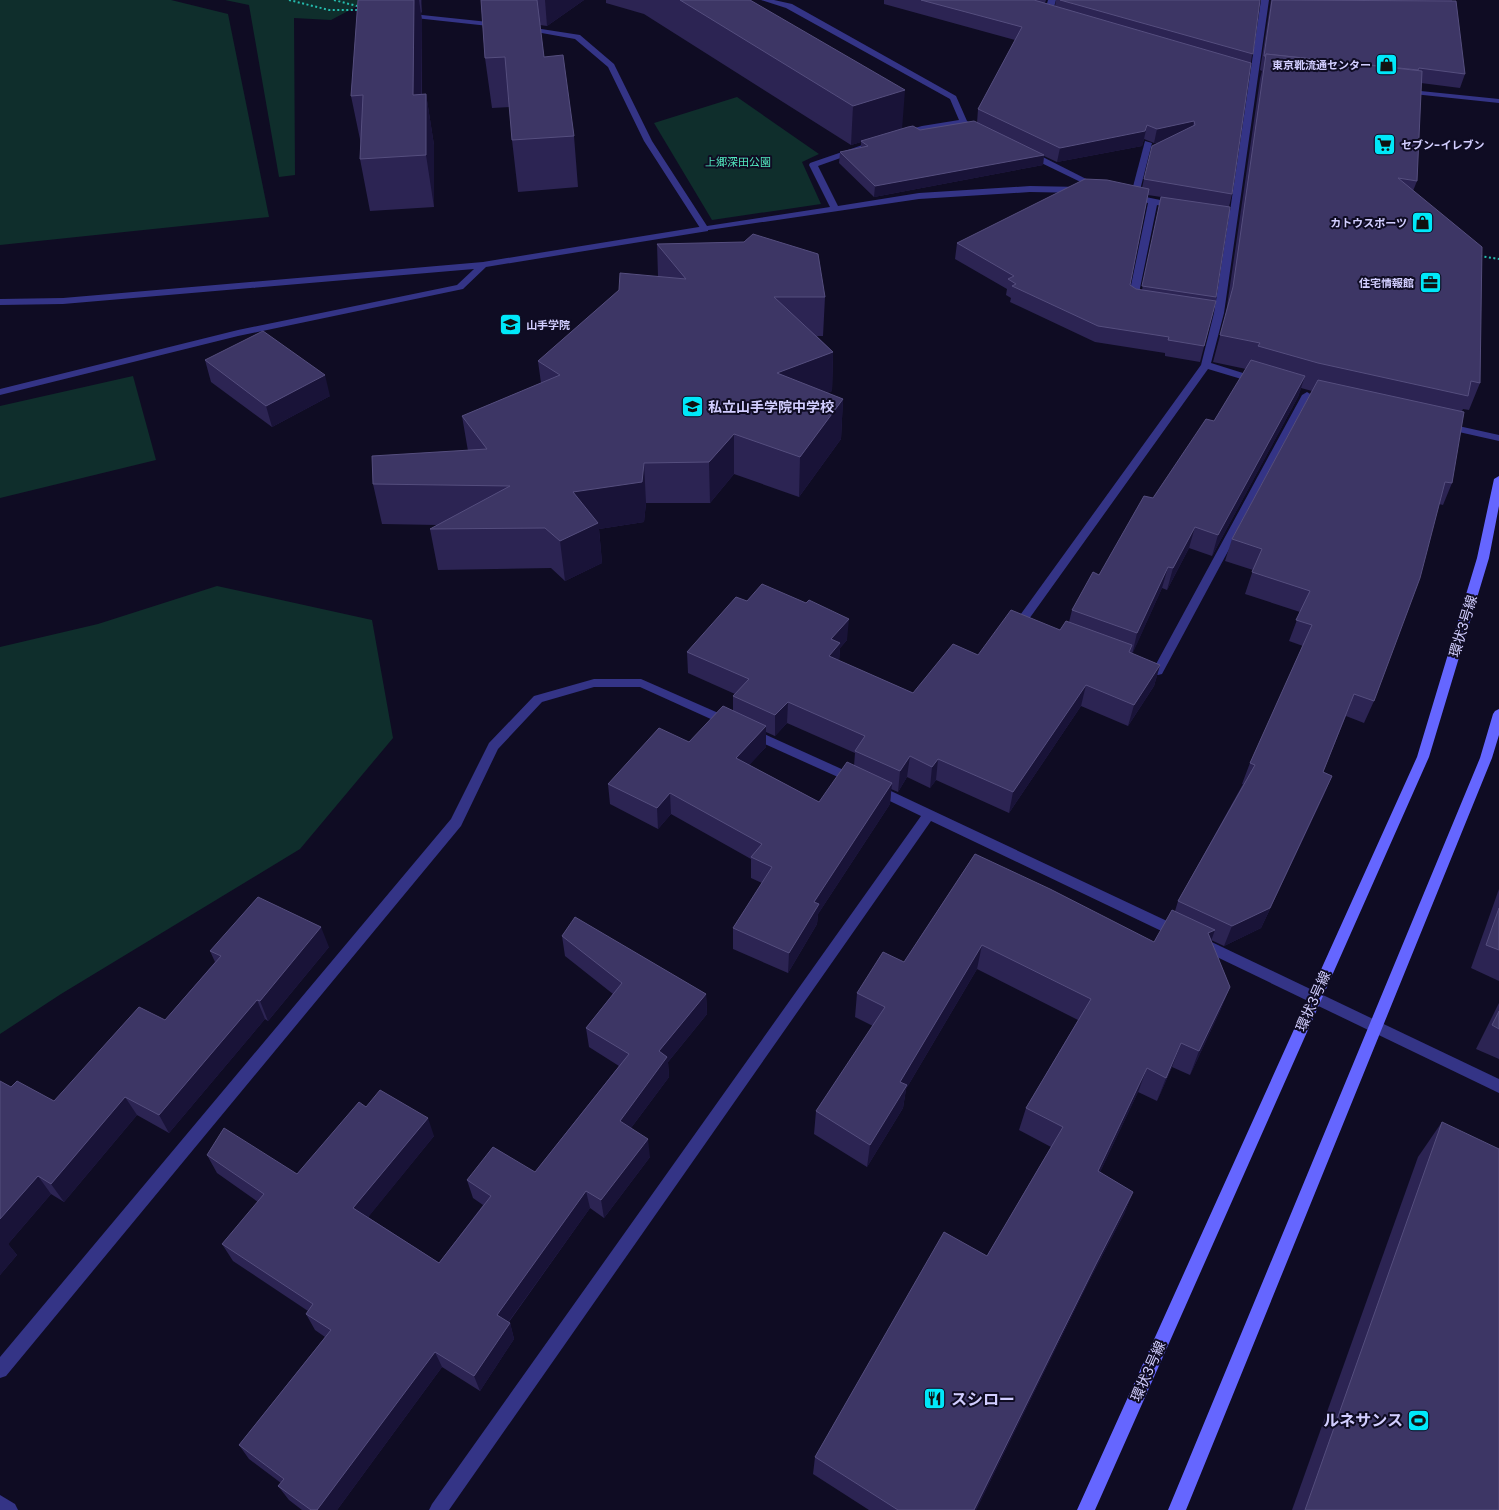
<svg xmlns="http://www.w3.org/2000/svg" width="1499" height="1510" viewBox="0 0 1499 1510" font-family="Poppins,'Noto Sans JP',sans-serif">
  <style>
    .green { fill: #0f2e2c }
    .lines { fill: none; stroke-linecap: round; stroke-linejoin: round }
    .path { stroke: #25bcae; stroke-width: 2; stroke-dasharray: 2 2.5; stroke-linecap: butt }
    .lane { fill: #343486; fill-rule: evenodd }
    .street { fill: #343486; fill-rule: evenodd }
    .secondary { fill: #6566ff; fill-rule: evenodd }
    .wall { fill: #2c2453; fill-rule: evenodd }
    .shaded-wall { fill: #191338 }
    .building { fill: #3d3665; stroke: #554e7e }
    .labels { text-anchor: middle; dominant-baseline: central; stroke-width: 4; stroke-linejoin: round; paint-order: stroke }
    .far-poi-label { font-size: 11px; font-weight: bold; fill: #d2ceff; stroke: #0f0c23; text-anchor: end }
    .far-park-label { font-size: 11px; fill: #52e8be; stroke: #0f0c23 }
    .poi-label { font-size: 14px; font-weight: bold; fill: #d2ceff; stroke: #0f0c23; text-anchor: start }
    .street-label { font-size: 14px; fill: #d2ceff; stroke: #0f0c23 }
    .near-poi-label { font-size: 16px; font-weight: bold; fill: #d2ceff; stroke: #0f0c23; text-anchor: start }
  </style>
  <rect width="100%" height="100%" fill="#0f0c23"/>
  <g class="green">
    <polygon points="0,0 171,0 228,14 269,217 0,245"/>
    <polygon points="225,0 369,0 331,20 294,18 295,175 279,177 249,5"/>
    <polygon points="737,97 819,154 802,162 821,204 712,220 654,123"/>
    <polygon points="133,376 156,460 0,498 0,406"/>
    <polygon points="217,586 372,620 393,738 300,849 61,994 0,1034 0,647 98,624"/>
  </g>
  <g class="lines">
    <g class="path">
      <polyline points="289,0 329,10 360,10"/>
      <polyline points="334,0 357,6"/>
      <polyline points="1480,256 1499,259"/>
    </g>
    <g class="lane">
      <polygon points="1145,141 1152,143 1138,198 1134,201 1130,198"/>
      <polygon points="705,226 708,227 708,231 486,267 463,289 238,336 0,395 0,389 238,330 457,285 474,269 63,304 0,305 0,299 63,298 483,262"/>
    </g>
    <g class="street">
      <polygon points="761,0 774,0 792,4 956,96 967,121 985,130 981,132 963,125 900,136 900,132 922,126 959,120 950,99 786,8"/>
      <polygon points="1048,0 1056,0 1052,14 1048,16 1044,14"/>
      <polygon points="1261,0 1269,0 1224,313 1211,363 1262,379 1263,381 1258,384 1208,369 1029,619 1037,622 1039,625 1037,628 1033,629 1018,624 1016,621 1018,618 1201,365 1214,313 1229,216 1212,214 1208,211 1212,208 1230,211"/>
      <polygon points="403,13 498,23 502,25 498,27 406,17 403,17"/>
      <polygon points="522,26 580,35 614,64 652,141 707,226 830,207 809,165 810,163 877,140 880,140 880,144 818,166 838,206 919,193 1030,186 1082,187 1086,190 1082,193 1030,192 919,199 702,231 644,141 608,67 575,39 525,30 522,30"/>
      <polygon points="1401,89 1499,99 1499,103 1404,93 1401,93"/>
      <polygon points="1025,151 1031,151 1102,187 1095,189 1025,155"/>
      <polygon points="1131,194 1175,203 1179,206 1175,209 1157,205 1138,298 1144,301 1139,304 1128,300 1148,203 1128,199 1128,195"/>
      <polygon points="1307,392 1312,395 1162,674 1158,675 1143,671 1141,668 1143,665 1147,664 1155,666 1302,395"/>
      <polygon points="1445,423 1499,435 1499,441 1441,428 1440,426"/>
      <polygon points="594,679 641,679 732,719 734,722 732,725 724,725 640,687 594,687 542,702 498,749 461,826 6,1376 0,1378 0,1357 451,819 489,743 534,696"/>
      <polygon points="751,728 857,776 859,779 857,782 849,782 747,736 745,733 747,730"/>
      <polygon points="876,784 1184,929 1186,933 1184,937 1179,939 1174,937 931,821 449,1510 429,1510 432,1504 921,816 871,792 870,789 871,786"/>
      <polygon points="1199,936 1499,1079 1499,1093 1194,946 1192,942 1194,938"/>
      <polygon points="0,1495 15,1504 18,1510 0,1510"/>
    </g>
    <g class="secondary">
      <polygon points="1499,476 1499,506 1489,558 1429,757 1095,1510 1077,1510 1417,757 1477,558 1494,479"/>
      <polygon points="1499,709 1499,735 1492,758 1186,1510 1168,1510 1480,758 1493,714 1495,711"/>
    </g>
  </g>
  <g class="wall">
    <polygon points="358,0 422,0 422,13 421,12 422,21 422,94 426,94 434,145 434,207 370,211 360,159 361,144 351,96"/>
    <polygon points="481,0 584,0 547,26 540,25 544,57 574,136 578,187 518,192 512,140 510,107 492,108 485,58"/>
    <path d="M606,0H750L902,129L920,130L977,123L978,109L1015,40L884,4V0H1046L1045,3L1055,6L1056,0H1260L1232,194L1229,207L1216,301L1200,362L1165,356V353L1095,342L1010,302L1011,298L1006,295L1007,289L955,259L957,243L1142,188L1144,179L1161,142L1154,143L1144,139L1142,146L1057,162L1044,156L1043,165L874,197L839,163L840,152L861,147V142L851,145L644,14L606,3ZM1148,195L1161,197L1142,290L1136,289L1130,285Z"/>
    <path d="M1271,0H1452L1465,74L1460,88L1421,83L1417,181L1413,191L1480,383L1469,410L1463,409L1462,411L1452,483L1443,505L1439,504L1374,701L1364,723L1346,716L1323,772L1332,776L1323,797L1261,928L1224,946L1211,940V941L1230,987L1220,1011L1190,1075L1172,1067L1157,1101L1138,1092L1100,1172L1133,1192L1124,1214L1087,1285L976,1510H869L813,1474L815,1457L987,1256L1051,1147L1019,1130L1026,1108L1078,1020L977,969L906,1089L903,1108L867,1167L814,1134L816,1111L873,1026L855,1017L857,993L904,962L975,854L1154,942L1175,911L1178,901L1243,784H1242L1250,763L1303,646L1289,641L1300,612L1245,594L1253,570L1225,561L1232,539L1312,391L1301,388L1298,397L1212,556L1189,548L1167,590L1162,588L1132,654L1160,665L1154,686L1128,726L1081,706L1009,813L936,780L930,788L907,777L898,792L891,789L890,804L818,914L817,924L788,973L733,949V928L762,883L751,878V859L671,814L658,829L610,804L608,784L689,742L733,711V696L735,694L688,673L687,652L847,640L840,648L839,661L913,693L978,655L1060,630L1069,622L1072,610L1099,575L1153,498L1214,421L1246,369L1213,362L1226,313L1260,79L1262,71L1260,70ZM787,723L855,753L854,766L819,802L749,765L766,747V732L775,736Z"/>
    <polygon points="657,244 825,297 823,336 817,336 833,352 832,391 827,393 843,399 841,439 799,497 734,474 710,503 646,503 644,522 599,529 602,563 565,581 551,568 438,570 430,529 438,525 382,524 373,484 468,451 462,416 541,383 538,361 658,276"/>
    <polygon points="205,360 330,396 272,427 211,382"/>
    <polygon points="1499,889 1499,981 1471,968"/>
    <polygon points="562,936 706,994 707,1014 668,1062 669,1077 631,1128 650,1157 604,1218 590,1208 509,1322 510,1323 514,1339 480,1391 442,1367 337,1510 302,1510 289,1500 278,1486 281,1483 249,1459 239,1445 325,1337 315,1330 306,1314 308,1311 233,1261 222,1244 258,1202 217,1173 207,1155 297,1174 366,1107 434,1136 368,1217 439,1263 483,1205 473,1198 467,1180 535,1172 619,1066 589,1047 586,1028 613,994 565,956"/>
    <polygon points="329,947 268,1021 265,1019 169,1133 137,1115 64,1202 51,1194 8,1244 17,1255 0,1275 11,1087 54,1101 165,1020 215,962 210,951"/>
    <polygon points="1499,1003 1499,1059 1476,1049"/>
    <polygon points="1442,1122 1499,1510 1292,1510 1418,1157"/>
  </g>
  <g class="shaded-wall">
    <polygon points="414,0 419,0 422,21 421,146 413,95"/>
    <polygon points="421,0 422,0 422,13 421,3"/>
    <polygon points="545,0 584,0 547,26"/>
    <polygon points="905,90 902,130 851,145 853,106"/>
    <polygon points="426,94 434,145 434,207 426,155"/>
    <polygon points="1194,121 1191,136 1154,143 1157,129"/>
    <polygon points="1147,125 1144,139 1142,146 1057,162 1060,148"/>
    <polygon points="1044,155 1043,165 874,197 875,186"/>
    <polygon points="833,352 832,391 776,413 777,373"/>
    <polygon points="325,375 330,396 272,427 266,406"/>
    <polygon points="1305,376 1298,397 1212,556 1218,535"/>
    <polygon points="843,399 841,439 799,497 800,457"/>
    <polygon points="734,434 734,474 710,503 709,462"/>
    <polygon points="644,463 646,503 644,522 599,529 602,563 565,581 560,541 573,492"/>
    <polygon points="1195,527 1189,548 1167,590 1173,568"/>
    <polygon points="1168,567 1162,588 1132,655 1137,633"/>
    <polygon points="849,619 847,640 840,648 839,664 829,656 831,639"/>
    <polygon points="1160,665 1154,686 1128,726 1134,705"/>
    <polygon points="1086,685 1081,706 1009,813 1013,792"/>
    <polygon points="788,702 787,723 775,736 775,715"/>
    <polygon points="766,726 766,747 736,779 736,758"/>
    <polygon points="910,756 907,777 898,792 900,771"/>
    <polygon points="938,759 936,780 930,788 932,767"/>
    <polygon points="1332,776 1323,797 1261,928 1224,946 1232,926"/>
    <polygon points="892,783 890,804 818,914 817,924 788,973 789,953 814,902"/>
    <polygon points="670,793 671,814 658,829 657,808"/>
    <polygon points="321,927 329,947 268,1021 260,1001"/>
    <polygon points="1215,930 1206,955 1208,933"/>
    <polygon points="982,945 977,969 906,1089 903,1108 867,1167 870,1145 900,1082"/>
    <polygon points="1230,987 1220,1011 1190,1075 1199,1051"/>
    <polygon points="706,994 707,1014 668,1062 669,1077 622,1140 620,1121 659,1051"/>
    <polygon points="257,1000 265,1019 169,1133 159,1115"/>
    <polygon points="1181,1043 1172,1067 1157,1101 1166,1078"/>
    <polygon points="1147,1068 1138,1092 1090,1193 1098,1171"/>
    <polygon points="125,1097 137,1115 64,1202 51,1184"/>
    <polygon points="428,1118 434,1136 361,1226 353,1208"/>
    <polygon points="648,1139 650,1157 604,1218 601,1200"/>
    <polygon points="38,1176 51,1194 8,1244 17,1255 0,1275 0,1219"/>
    <polygon points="586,1191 590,1208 502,1331 497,1315"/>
    <polygon points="1133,1192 1124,1214 1087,1285 976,1510 974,1510 1096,1264"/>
    <polygon points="510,1323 514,1339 480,1391 474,1376"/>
    <polygon points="435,1352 442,1367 337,1510 317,1510"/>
  </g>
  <g class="building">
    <polygon points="358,0 414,0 413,95 426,94 426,155 360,159 363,95 351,96"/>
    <polygon points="481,0 537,0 544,57 563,55 574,136 512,140 505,57 485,58"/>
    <polygon points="680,0 750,0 905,90 853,106"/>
    <polygon points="921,0 1034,0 1251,63 1232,194 1144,179 1152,146 1195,125 1194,121 1157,129 1147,125 1145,131 1060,148 978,109 1022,27"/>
    <polygon points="1060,0 1260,0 1253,54"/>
    <polygon points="1272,0 1456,1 1465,74 1419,68 1418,70 1266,54 1266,56 1264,56"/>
    <polygon points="1266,54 1422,71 1417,181 1398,178 1482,247 1480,383 1471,381 1468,396 1318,363 1258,346 1260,343 1220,335 1233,287"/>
    <polygon points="974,121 1044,155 875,186 840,152 868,146 861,141 908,127 913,126 920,130"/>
    <polygon points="1085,179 1107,180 1149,189 1130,285 1136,289 1216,301 1204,346 1168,340 1169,337 1098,326 1012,286 1016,284 1008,279 1014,276 957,243"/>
    <polygon points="1161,197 1230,207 1216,297 1142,286"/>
    <polygon points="753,234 818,254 825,297 774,297 833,352 777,373 843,399 800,457 734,434 709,462 644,463 642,482 573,492 598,523 560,541 545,528 430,529 510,486 373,484 372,456 487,449 462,416 560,375 538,361 619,290 620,273 686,279 657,244 744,242"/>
    <polygon points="263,331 325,375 266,406 205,360"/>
    <polygon points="1251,360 1305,376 1218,535 1195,527 1173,568 1168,567 1137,633 1072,610 1093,572 1099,575 1144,496 1153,498 1206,419 1214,421"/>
    <polygon points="1318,380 1464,412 1452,483 1445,482 1420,578 1374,701 1354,694 1323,772 1332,776 1270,908 1232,926 1178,901 1255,765 1250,763 1312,625 1296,620 1310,591 1252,572 1262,549 1232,539"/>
    <polygon points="762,584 806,603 809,600 849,619 831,639 840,643 829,656 913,693 953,644 978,655 1011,610 1060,630 1066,621 1132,645 1129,652 1160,665 1134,705 1086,685 1013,792 938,759 932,767 910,756 900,771 855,751 865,736 788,702 775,715 733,696 749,679 687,652 736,597 747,601"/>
    <polygon points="723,706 766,726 736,758 819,802 847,762 892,783 814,902 819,904 789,953 733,928 772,867 751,857 762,844 670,793 657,808 608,784 659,728 689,742"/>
    <polygon points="975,854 1050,889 1154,942 1172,910 1215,930 1208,933 1230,987 1199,1051 1181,1043 1166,1078 1147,1068 1098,1171 1133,1192 1096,1264 974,1510 898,1510 815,1457 944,1232 987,1256 1063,1127 1026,1108 1091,999 982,945 900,1082 907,1085 870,1145 816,1111 885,1007 857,993 883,952 904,962"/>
    <polygon points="258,897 321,927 260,1001 257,1000 159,1115 125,1097 51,1184 38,1176 0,1219 0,1081 11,1087 17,1081 54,1101 139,1007 165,1020 221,956 210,951"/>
    <polygon points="1499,908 1499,950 1486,945"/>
    <polygon points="575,917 706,994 659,1051 667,1057 620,1121 648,1139 601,1200 586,1191 497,1315 510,1323 474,1376 435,1352 317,1510 311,1510 278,1486 284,1479 239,1445 331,1330 306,1314 313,1304 222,1244 264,1194 207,1155 224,1128 297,1174 359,1102 366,1107 380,1090 428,1118 353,1208 439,1263 491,1196 467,1180 493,1147 535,1172 629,1054 586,1028 622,983 562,936"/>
    <polygon points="1499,1011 1499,1029 1492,1025"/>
    <polygon points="1442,1122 1499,1149 1499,1510 1305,1510"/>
  </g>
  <defs>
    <symbol id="shop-square" viewBox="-11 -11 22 22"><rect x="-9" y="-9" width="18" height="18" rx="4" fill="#00e8f9" stroke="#0f0c23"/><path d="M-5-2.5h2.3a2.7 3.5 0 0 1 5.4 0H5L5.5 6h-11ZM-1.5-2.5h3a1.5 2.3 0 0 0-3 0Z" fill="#111"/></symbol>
    <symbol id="supermarket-square" viewBox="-11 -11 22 22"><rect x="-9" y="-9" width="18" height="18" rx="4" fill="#00e8f9" stroke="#0f0c23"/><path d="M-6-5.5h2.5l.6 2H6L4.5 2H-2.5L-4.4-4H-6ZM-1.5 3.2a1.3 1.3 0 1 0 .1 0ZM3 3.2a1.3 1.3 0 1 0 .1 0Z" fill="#111"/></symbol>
    <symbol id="office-square" viewBox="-11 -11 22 22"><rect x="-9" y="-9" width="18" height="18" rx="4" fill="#00e8f9" stroke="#0f0c23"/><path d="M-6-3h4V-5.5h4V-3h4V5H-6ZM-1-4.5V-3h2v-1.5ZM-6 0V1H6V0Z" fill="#111"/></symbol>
    <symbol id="school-square" viewBox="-11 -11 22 22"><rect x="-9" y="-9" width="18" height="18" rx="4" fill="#00e8f9" stroke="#0f0c23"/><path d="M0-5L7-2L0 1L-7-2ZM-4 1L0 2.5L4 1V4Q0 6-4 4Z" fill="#111"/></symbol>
    <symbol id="restaurant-square" viewBox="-11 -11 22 22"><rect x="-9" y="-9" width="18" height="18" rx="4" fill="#00e8f9" stroke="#0f0c23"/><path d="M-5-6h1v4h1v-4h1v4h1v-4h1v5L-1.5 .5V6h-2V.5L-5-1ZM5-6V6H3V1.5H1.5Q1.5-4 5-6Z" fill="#111"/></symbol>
    <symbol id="stadium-square" viewBox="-11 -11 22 22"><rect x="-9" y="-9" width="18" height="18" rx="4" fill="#00e8f9" stroke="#0f0c23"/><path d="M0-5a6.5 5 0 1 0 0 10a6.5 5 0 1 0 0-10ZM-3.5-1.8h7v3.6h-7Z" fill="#111"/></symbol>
  </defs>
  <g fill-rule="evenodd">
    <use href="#shop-square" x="1374" y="52" width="25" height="25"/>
    <use href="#supermarket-square" x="1372" y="132" width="25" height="25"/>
    <use href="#shop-square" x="1410" y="210" width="25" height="25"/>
    <use href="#office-square" x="1418" y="270" width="25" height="25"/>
    <use href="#school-square" x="498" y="312" width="25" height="25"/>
    <use href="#school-square" x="680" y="394" width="25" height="25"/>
    <use href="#restaurant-square" x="922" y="1386" width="25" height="25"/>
    <use href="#stadium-square" x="1406" y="1408" width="25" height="25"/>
  </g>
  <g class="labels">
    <g class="far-poi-label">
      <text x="1371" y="65">東京靴流通センター</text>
      <text x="1401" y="145" text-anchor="start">セブン-イレブン</text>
      <text x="1407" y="223">カトウスポーツ</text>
      <text x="1414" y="283">住宅情報館</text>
      <text x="526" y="325" text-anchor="start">山手学院</text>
    </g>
    <g class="far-park-label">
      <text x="738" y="162">上郷深田公園</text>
    </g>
    <g class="poi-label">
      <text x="708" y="407">私立山手学院中学校</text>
    </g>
    <g class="street-label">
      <text transform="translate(1463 626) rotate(-73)">環状3号線</text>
      <text transform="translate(1313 1001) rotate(-66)">環状3号線</text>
      <text transform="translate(1148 1371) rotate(-66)">環状3号線</text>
    </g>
    <g class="near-poi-label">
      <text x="951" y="1399">スシロー</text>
      <text x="1403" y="1420" text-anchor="end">ルネサンス</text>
    </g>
  </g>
</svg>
